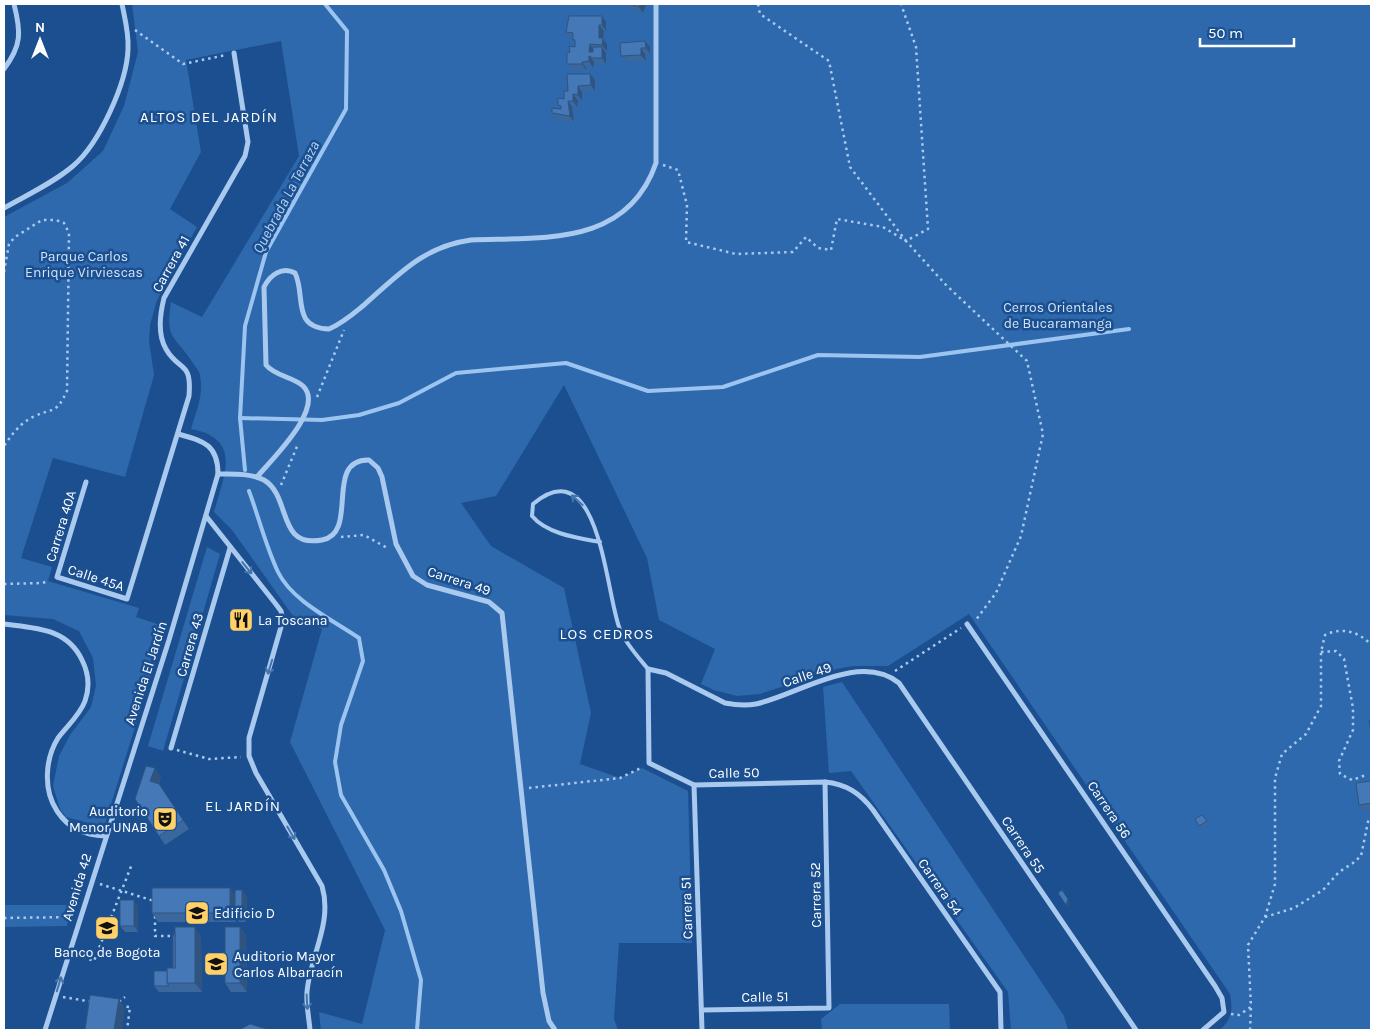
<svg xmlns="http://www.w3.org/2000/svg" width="1375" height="1034" viewBox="0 0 1375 1034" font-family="Karla,sans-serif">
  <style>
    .green { fill: #2e69ad }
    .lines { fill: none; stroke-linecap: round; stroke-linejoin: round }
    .stream { stroke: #9cc4f0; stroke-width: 4 }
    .path { stroke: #a9c9ee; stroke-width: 2.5; stroke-dasharray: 2.5 4; stroke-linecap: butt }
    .lane { stroke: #a9c9ee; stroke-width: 4 }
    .street { stroke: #a9c9ee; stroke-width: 5 }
    .wall { fill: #3a679d }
    .shaded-wall { fill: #305480 }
    .building { fill: #4478b7; stroke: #305480 }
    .oneway { stroke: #4674ac }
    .labels { text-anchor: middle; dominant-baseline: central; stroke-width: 5; stroke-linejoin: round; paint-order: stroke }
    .park-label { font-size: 14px; fill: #cfe3fa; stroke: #1b4f8f }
    .street-label { font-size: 14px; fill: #fff; stroke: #1b4f8f }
    .poi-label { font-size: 14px; fill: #fff; stroke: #1b4f8f; text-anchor: start }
    .neighbourhood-label { font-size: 15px; letter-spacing: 1px; fill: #fff; stroke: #1b4f8f }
    .water-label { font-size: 15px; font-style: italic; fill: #b5d3f5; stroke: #1b4f8f }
  </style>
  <rect width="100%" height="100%" fill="#1b4f8f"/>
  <g class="green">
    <path d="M132,4H1371V1030H1219C1232,1020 1233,1010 1230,994L969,614L888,666H853L836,669L760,694L737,696L714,690L701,684L715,649L659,620L647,558L564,385L496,496L461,503L491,546L564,588L591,713L580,764L620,778L642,768L688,791L692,943H619L614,1019L618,1030H321L319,1012L362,1024L385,930L290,742L322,629L293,616L232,530L214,512C224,475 243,439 191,429C196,412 204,394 200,376C200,371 195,367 193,363C174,334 165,340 171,302L202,317L299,156L281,41L186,60L201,152L170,209L197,227L157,300L150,325L149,340L154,375L125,477L53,458L21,558L52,567L48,581L139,608L136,617L166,627L104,827L66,817L60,809L53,786L59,756L70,735L91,707L96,686L93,658L79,631L53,619L4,615V217L67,183L103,151L124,106L138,52Z"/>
    <polygon points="207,547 220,554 163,751 148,746"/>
    <polygon points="842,682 1064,1016 1068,1030 1011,1030 1008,992 851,771 829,773 823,687"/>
    <polygon points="4,905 72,905 67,926 4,927"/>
    <polygon points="840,1004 949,1004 950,1030 822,1030 821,1019"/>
  </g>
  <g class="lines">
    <g class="stream">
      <polyline points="240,418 322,420 359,415 399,403 456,373 566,363 648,391 723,387 818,355 920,357 1129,329"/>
      <polyline points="245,470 240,418 245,326 266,252 346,109 347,31 325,4"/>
      <path d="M249,491C259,518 266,547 278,572C292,601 333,620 359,638L363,661L341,725L335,762L341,795L384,870L401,911L421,980L417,1030"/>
    </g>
    <g class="path">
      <polyline points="758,4 760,14 829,61 850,167 906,241 928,229 916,47 901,4"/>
      <polyline points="135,30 183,64 226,55"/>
      <polyline points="663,165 678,170 687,205 686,242 736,254 793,252 806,237 818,248 831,250 837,219 883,227 906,241 946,285 1027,361 1043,434 1021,536 996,593 975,621"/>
      <path d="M4,272L9,244L15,237L42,220H56L64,223L69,233L67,391C56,414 55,407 35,416C21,422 12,434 4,446"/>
      <polyline points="317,397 344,330"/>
      <polyline points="281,485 298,444"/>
      <polyline points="341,537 364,535 389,549"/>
      <polyline points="4,584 42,583 49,581"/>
      <polyline points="1321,652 1336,651 1344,659 1353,708 1353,730 1339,761 1340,774 1352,780 1366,775"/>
      <polyline points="895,671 961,628"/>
      <polyline points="177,750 209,759 241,757"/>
      <polyline points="529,788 620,778 643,767"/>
      <polyline points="100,884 154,901"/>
      <polyline points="155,916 155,936 175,936"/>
      <polyline points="1265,917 1294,908 1323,890 1339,872 1353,863 1361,856 1369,817"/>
      <polyline points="4,918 72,917"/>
      <polyline points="77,955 94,961 132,864"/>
      <polyline points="63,997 93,1002"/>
      <polyline points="119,1002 125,997"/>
      <polyline points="120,1006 130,1007 127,1030"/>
      <path d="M1231,1014L1239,1015L1251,1007L1248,945L1265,917L1275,884V778L1282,754L1306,734L1321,706V652L1325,635C1341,627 1359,631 1371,645"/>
      <polyline points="1250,1030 1251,1007"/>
    </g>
    <path class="lane" d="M600,542C578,538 547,534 532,516L533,504C602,446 606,603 621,632C627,645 639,658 648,669"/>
    <g class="street">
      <path d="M4,69C22,45 21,32 14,4"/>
      <path d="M4,208C27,195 53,183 73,166C99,144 127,83 128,49C129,34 125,19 122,4"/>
      <path d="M218,474C233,474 250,473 264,480C292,497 276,548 322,540C360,533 323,459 369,460L378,468L382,477L396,544L413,576L427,585L489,602L502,613L543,993L549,1021L555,1030"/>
      <path d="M257,477C270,461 326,408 303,386C293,377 275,376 266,365L264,287C270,275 282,266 295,273C306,295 291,328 329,329C343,323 353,314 364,305C398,275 424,246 471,240C543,237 627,247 656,163V4"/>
      <path d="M86,482L57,577L127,599L189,396C192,360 179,372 166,349C157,334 160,314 164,298L245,156L248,142L234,53"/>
      <path d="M206,516L275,603L281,611L283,620L249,738V756L256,773L322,886C333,923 310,956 307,992C306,1004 309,1018 310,1030"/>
      <path d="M4,624C35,628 67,628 82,660C88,672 90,687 85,701C80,715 67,726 58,738C45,759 43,790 57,811C69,829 84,835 105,836"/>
      <polyline points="967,624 1215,986 1222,998 1224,1012 1203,1030"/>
      <polyline points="171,748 230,548"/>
      <polyline points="694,785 702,1030"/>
      <polyline points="702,1010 829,1008 825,782"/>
      <path d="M45,1030L169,640L218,474C218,444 203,441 178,434"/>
      <path d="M1001,1030L1000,992L873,810C860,793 846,784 825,782L694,785L649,763L648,669L666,673L725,703C735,705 746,706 756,704C798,695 859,651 899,683L1136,1030"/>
    </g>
  </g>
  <g class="wall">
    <polygon points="629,4 646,5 643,13 633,11"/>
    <polygon points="602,16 606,22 606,31 604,31 603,39 607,44 607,51 604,51 606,53 606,64 597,64 594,62 593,68 586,68 586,70 572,70 567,64 570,52 575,47 575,43 573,39 570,38 566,32"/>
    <polygon points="620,43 650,47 650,54 645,54 646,61 625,62 621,56"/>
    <polygon points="590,74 595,80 595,91 582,92 582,101 578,101 577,107 572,107 574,122 556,119 552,113 560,109 558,105 564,99 568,91"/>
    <polygon points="161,777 159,784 189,829 165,845 135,799"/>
    <polygon points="1371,781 1371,809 1363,811 1359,805"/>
    <polygon points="1207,821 1209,824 1202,829 1199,826"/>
    <polygon points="230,888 235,896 247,896 246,922 239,922 236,918 236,922 158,922 152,913"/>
    <polygon points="138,906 138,932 125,932 120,926"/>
    <polygon points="240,927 246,936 247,992 231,992 225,983"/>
    <polygon points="201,936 202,992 159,992 154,986 167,971 173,968"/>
  </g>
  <g class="shaded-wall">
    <polygon points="640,4 645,4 646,5 643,13 639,7"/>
    <polygon points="602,16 606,22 606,31 602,25"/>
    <polygon points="599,25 604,31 603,39 607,44 607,51 602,45 599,38"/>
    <polygon points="645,41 650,47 650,54 646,48"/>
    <polygon points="590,44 594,51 594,58 589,52"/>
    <polygon points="602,47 606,53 606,64 602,58"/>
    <polygon points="641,48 645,54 646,61 641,55"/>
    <polygon points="589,56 594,62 593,68 589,61"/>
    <polygon points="582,62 586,68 586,70 582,64"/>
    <polygon points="590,74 595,80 595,91 591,85"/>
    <polygon points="578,86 582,92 582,101 578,95"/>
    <polygon points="573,94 578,101 577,107 573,101"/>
    <polygon points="568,101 572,107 574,122 570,116"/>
    <polygon points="155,768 161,777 157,790 150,781"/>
    <polygon points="230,888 236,897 235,916 236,918 236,922 230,913"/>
    <polygon points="242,890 247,896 246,922 242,916"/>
    <polygon points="1068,899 1070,902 1068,908 1066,905"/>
    <polygon points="134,900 138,906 138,932 134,926"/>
    <polygon points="195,927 201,936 202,992 195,983"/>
    <polygon points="240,927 246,936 247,992 240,983"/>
    <polygon points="119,999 125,1008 122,1030 114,1030"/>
  </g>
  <g class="building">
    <polygon points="629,4 640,4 639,7"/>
    <polygon points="569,16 602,16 602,25 599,25 599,38 603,38 602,45 590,44 589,52 593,52 593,47 602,47 602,58 593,58 589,56 589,61 582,62 582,64 567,64 567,53 570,52 569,46 575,47 575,40 573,40 573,33 566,32"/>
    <polygon points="645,41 646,48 641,48 641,55 621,56 620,43"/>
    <polygon points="567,74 590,74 591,85 578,86 578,95 573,94 573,101 568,101 570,116 552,113 552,108 561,109 561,106 558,105 558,98 564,99 564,91 568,91"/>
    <polygon points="1369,720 1371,720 1371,732"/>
    <polygon points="146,766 155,768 150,781 159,784 183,820 159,836 135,799"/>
    <polygon points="1371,781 1371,803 1359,805 1356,783"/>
    <polygon points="1202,815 1207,821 1199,826 1195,819"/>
    <rect x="152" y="888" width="78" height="25"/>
    <rect x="235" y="890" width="7" height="26"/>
    <polygon points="1062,890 1068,899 1066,905 1058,893"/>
    <rect x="120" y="900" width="14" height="26"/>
    <polygon points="175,927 195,927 195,983 167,983 167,968 175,968"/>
    <rect x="225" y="927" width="15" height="56"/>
    <rect x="173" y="935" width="2" height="33"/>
    <polygon points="154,971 167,971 167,983 169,986 154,986"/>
    <polygon points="90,995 119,999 114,1030 85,1030"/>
    <polygon points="250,1024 270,1030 239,1030"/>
  </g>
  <defs><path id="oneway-shaft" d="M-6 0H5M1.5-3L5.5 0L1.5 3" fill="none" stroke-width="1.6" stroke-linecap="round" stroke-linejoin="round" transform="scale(1.25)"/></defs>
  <g class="oneway">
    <use href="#oneway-shaft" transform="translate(577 500) rotate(-138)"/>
    <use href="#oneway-shaft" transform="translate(247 568) rotate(51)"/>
    <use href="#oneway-shaft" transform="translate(270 667) rotate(107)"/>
    <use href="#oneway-shaft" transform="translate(291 833) rotate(60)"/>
    <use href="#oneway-shaft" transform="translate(59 984) rotate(-73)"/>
    <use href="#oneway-shaft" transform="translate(307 1002) rotate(87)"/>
  </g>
  <defs>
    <symbol id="restaurant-square" viewBox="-11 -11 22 22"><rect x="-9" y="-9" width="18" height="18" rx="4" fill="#ffd166" stroke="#1b4f8f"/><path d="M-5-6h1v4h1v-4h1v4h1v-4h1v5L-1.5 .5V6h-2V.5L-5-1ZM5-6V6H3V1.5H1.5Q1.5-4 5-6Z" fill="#111"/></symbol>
    <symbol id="theatre-square" viewBox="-11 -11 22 22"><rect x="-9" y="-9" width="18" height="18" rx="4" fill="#ffd166" stroke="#1b4f8f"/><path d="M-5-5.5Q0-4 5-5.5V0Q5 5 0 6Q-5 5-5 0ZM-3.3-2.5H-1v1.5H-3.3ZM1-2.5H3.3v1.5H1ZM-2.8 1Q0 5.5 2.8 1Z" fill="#111"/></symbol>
    <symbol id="university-square" viewBox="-11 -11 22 22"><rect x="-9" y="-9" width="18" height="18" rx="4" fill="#ffd166" stroke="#1b4f8f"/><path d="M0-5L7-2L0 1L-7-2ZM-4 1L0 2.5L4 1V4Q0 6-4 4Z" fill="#111"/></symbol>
  </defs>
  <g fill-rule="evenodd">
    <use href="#restaurant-square" x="227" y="606" width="28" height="28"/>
    <use href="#theatre-square" x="151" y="805" width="28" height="28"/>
    <use href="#university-square" x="183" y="899" width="28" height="28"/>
    <use href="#university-square" x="93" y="914" width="28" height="28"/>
    <use href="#university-square" x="202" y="950" width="28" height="28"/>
  </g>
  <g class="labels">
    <g class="park-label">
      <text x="84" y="256">Parque Carlos<tspan x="84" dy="16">Enrique Virviescas</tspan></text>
      <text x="1058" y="307">Cerros Orientales<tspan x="1058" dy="16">de Bucaramanga</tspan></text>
    </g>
    <g class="street-label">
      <text transform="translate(171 264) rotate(-61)">Carrera 41</text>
      <text transform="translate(61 526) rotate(-73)">Carrera 40A</text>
      <text transform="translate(96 578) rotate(18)">Calle 45A</text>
      <text transform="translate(459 581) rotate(18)">Carrera 49</text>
      <text transform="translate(190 645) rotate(-74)">Carrera 43</text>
      <text transform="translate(146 673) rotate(-72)">Avenida El Jardín</text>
      <text transform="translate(807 675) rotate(-19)">Calle 49</text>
      <text transform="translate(734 773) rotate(-1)">Calle 50</text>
      <text transform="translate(1109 810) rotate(56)">Carrera 56</text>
      <text transform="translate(1023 845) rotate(56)">Carrera 55</text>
      <text transform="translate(77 887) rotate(-73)">Avenida 42</text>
      <text transform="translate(940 887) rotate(55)">Carrera 54</text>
      <text transform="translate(816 895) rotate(-91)">Carrera 52</text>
      <text transform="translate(687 908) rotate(-92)">Carrera 51</text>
      <text transform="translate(765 997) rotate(-1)">Calle 51</text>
    </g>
    <g class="poi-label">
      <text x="258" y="620">La Toscana</text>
      <text x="148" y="811" text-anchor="end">Auditorio<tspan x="148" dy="16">Menor UNAB</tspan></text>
      <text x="214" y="913">Edificio D</text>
      <text x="107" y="952" text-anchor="middle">Banco de Bogota</text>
      <text x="234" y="956">Auditorio Mayor<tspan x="234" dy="16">Carlos Albarracín</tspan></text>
    </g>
    <g class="neighbourhood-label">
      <text x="209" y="117">ALTOS DEL JARDÍN</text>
      <text x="607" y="634">LOS CEDROS</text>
      <text x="243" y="806">EL JARDÍN</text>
    </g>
    <g class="water-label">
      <text transform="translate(286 197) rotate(-62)">Quebrada La Terraza</text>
    </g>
  </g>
  <rect width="1375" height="1034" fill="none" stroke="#ffffff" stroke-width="10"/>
  <g transform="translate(40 40)" stroke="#1b4f8f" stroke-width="4" paint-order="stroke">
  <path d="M0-4L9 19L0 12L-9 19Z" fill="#ffffff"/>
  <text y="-8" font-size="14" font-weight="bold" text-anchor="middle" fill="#ffffff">N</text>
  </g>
  <path d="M1200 38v8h94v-8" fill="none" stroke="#ffffff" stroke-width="2.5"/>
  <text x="1208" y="38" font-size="15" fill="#ffffff" stroke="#1b4f8f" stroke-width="4" paint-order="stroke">50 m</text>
</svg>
